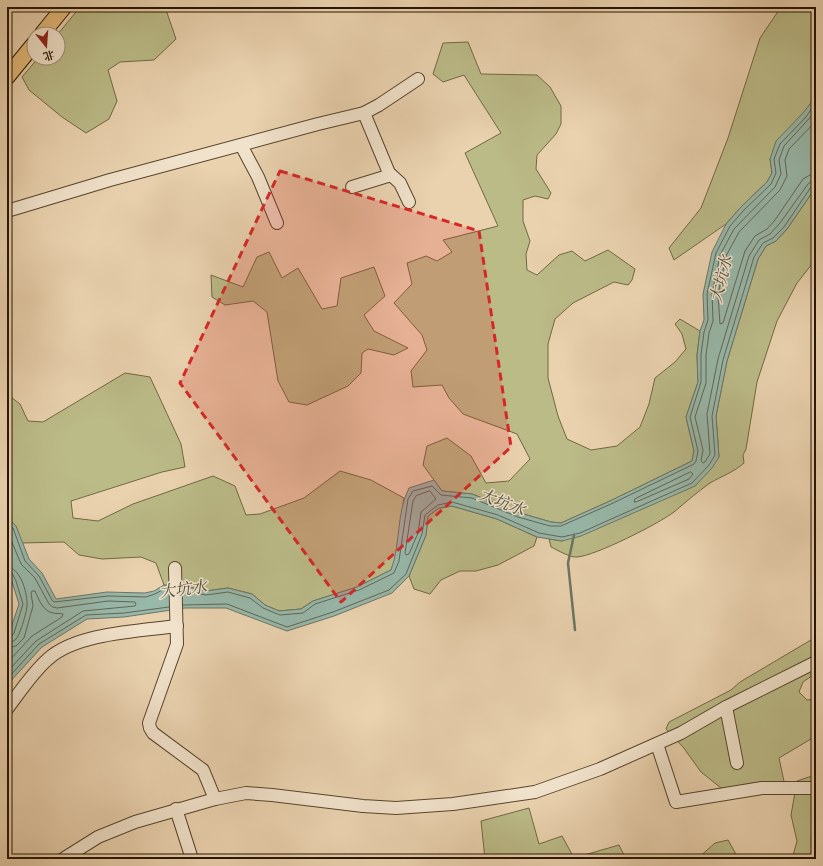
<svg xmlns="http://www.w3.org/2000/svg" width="823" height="866" viewBox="0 0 823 866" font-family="'EB Garamond','Noto Serif SC',serif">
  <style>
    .green { fill: #bb8; stroke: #716844 }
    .water { fill: #98b8aa; stroke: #6b7666 }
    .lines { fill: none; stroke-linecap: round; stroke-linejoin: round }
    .shore { stroke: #606656; stroke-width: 1 }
    .stream { stroke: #6b7666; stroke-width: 2.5 }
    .minor-casing { stroke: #58442c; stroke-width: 14 }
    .major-casing { stroke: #271401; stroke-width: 17 }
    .minor { stroke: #f1e2cb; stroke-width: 12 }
    .major { stroke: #e5b978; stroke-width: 15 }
    .marked { fill: #d62828; fill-opacity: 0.2; stroke: #d62828; stroke-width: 3; stroke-dasharray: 8 5; stroke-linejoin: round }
    .labels { text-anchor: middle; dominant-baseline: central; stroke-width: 3; stroke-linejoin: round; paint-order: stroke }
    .water-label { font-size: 16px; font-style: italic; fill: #4f4d3c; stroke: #f1e2cb }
  </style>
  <rect width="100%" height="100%" fill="#ead2af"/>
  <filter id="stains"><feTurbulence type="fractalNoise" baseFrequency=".005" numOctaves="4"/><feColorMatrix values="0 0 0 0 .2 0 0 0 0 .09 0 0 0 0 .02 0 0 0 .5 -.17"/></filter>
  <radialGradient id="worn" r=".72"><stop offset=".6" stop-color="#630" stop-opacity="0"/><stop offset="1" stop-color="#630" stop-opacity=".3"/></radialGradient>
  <g class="green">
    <polygon points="80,7 165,7 176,39 154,60 120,62 108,70 117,101 109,119 86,133 62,117 29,90 22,77 38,58 58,58 58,34"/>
    <polygon points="781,7 816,7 816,84 811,103 770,159 772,173 767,182 741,207 726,224 674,260 669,248 701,208 728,138 760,38"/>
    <polygon points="468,42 481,74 537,75 550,87 561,106 561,124 556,134 537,155 536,169 551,193 548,199 535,196 523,200 523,221 530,241 526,254 527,270 537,275 559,255 572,251 585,261 608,250 635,269 632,280 628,285 614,282 573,303 555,319 548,344 548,378 558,416 567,439 591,450 617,446 640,427 649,404 655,378 675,362 686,349 682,334 675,324 680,319 700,331 697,355 698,382 686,417 694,451 692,461 610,501 561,523 551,522 520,513 472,494 442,491 423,465 427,446 447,438 471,456 486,483 509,481 530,459 517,434 463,414 449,398 442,385 413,387 411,371 427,350 422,335 394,303 412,284 407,263 426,256 437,261 452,252 443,240 498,226 465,153 501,133 464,75 443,82 433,74 443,43"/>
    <path d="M816,187V259L797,283L777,321L757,382L746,449L743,455L744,463C734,472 722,476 710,483C697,492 686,502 674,512C658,524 595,556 577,557C571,558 557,550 551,547L549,539L562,541L719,457L716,416L727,361L758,259L766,246L776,241L787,229Z"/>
    <polygon points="269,252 282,278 298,268 322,309 337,306 341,278 374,267 385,296 364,315 374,331 408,348 394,355 368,349 362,353 361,373 348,386 307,405 289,402 278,381 267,312 253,301 225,305 212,297 211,275 243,287 257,257"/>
    <polygon points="125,373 150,377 181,444 185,467 162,472 71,501 73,518 98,521 133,504 213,476 235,486 246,515 260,514 304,498 340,471 371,480 404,498 395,560 391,570 357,587 313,601 301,609 279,611 265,605 252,594 228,588 206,591 193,588 164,585 156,563 141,557 102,559 79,555 64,542 21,543 16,526 7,517 7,445 11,443 11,435 7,429 7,394 20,404 28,421 43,422"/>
    <polygon points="452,506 497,519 537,537 534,546 498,565 476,571 460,571 441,580 430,594 414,589 409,576 426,535 428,516 439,508"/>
    <polygon points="816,637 816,673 803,682 799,692 807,700 816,699 816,736 779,758 785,786 730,789 721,788 701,772 683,747 666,729 669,722 731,690 740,682"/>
    <polygon points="812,776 816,785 816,838 811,839 815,859 792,859 797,841 791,815 797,781"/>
    <polygon points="529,808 539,844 562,836 574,858 619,845 626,859 485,859 481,821"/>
    <polygon points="728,840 737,856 737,859 697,859 715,843"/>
  </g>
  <path class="water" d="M816,84V187L787,229L776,241L766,246L758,259L727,361L716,416L719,457L712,468L695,486L581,536L562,541L537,537L497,519L452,506L439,508L428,516L426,535L409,576L392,593L334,616L287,631L226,608H185L124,617L87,619L42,647L7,685V635L10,631L19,604L12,582L7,573V517L16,526L29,559L42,573L56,599L107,592L145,593L154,591L164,585L193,588L206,591L228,588L252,594L265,605L279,611L301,609L313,601L357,587L391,570C401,544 396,513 409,488L434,480L442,491L472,494L520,513L551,522L561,523L610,501L692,461L694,451L686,417L698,382L697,355L700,331L704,320L703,294L712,252L726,224L741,207L767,182L772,173L770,159L776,141L802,114L811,103Z"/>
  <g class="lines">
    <g class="shore">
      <polyline points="816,111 784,146 779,160 781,174 775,187 734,229 720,255 712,294 713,321 709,333 706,355 706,383 695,417 703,450 701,461 703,463 705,462 710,454 707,414 718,359 749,256 759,240 770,234 780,223 808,184 812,181 816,180"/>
      <polyline points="816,121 789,149 785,160 787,176 780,190 739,232 726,256 718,295 720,324 723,323 745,251 755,236 767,229 775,220 803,179 810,175 816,174"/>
      <polygon points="691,472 693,474 689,479 636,502 634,502 635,499"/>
      <polygon points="430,491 436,499 421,512 418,533 409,554 406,555 405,553 413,501 416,496"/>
      <polyline points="7,523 13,528 25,561 39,576 52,600 54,602 108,596 146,597 155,594 164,589 169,589"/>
      <polyline points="7,530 21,564 35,578 49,604 53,607 57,608 108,601 135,602 136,604 135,606 83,611 36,641 7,672"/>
      <path d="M7,567C20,567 27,592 27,603C28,609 20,635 16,639C13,642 11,642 7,642"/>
      <polyline points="7,572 12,573 16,581 23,604 14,633 11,637 7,637"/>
      <polyline points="183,591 206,595 228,592 250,598 263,608 280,615 303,613 315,604 359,590 394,573 399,561 408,499 413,491 432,486 441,495 472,498 518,517 550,526 561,526 611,504 694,464 696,461 698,451 690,417 701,382 701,355 704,332 708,320 707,294 716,253 730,226 744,210 771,184 776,173 774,159 780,144 806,117 814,105 816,99"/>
      <polyline points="183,605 227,604 287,627 333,612 389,590 406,574 422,534 425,515 438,505 452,502 498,515 539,533 562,537 580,533 692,483 709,465 715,455 712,416 723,360 754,257 763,243 773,238 784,227 811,187 816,186"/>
      <path d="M7,648L16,646L24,638L33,606L31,593L32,591H35C39,600 43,611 53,613C56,614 60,613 63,614L62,617L32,636L7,663"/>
      <polyline points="7,679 39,644 86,615 124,613 169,607"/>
    </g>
    <polyline class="stream" points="574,535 568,563 575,630"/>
    <defs>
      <g id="minor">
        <polyline points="364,113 389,173 400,183 409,202"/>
        <polyline points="241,145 258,177 277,223"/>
        <polyline points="352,187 391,175"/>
        <polyline points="7,211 110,180 318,124 364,113 379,105 418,79"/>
        <polyline points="175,568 177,644 149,723 150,728 153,733 203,770 215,799"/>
        <polyline points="726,707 737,763"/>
        <path d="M7,709C20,692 32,673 48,659C76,633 139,631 177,626"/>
        <polyline points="657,744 676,802 762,788 816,788"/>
        <polyline points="176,809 192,859"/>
        <polyline points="63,859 98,837 135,822 215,799 246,793 272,795 363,806 396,808 453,804 535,792 600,769 681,733 726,707 816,662"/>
      </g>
      <g id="major">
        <polyline points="42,34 64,7"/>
        <polyline points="7,77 34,44"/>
      </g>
    </defs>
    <use href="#minor" class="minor-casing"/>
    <use href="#major" class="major-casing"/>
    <use href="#minor" class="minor"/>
    <use href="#major" class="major"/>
  </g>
  <path class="marked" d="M280,171L479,231L511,447L341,602L180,383Z"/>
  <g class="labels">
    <g class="water-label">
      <text transform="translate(721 279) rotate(-76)">大坑水</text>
      <text transform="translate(502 502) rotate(21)">大坑水</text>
      <text transform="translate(183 589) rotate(-7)">大坑水</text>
    </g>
  </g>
  <rect width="823" height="866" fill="none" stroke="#ead2af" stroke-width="24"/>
  <rect x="8" y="8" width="807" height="850" fill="none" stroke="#271401" stroke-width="2"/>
  <rect x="12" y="12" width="799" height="842" fill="none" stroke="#271401"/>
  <g transform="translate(46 46) rotate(163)"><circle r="19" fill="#f1e2cb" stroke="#a0907a"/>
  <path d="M0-3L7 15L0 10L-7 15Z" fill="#8f2418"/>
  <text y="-6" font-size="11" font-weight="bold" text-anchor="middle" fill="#271401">北</text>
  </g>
  <rect width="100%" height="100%" filter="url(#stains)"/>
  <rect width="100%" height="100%" fill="url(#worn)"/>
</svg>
